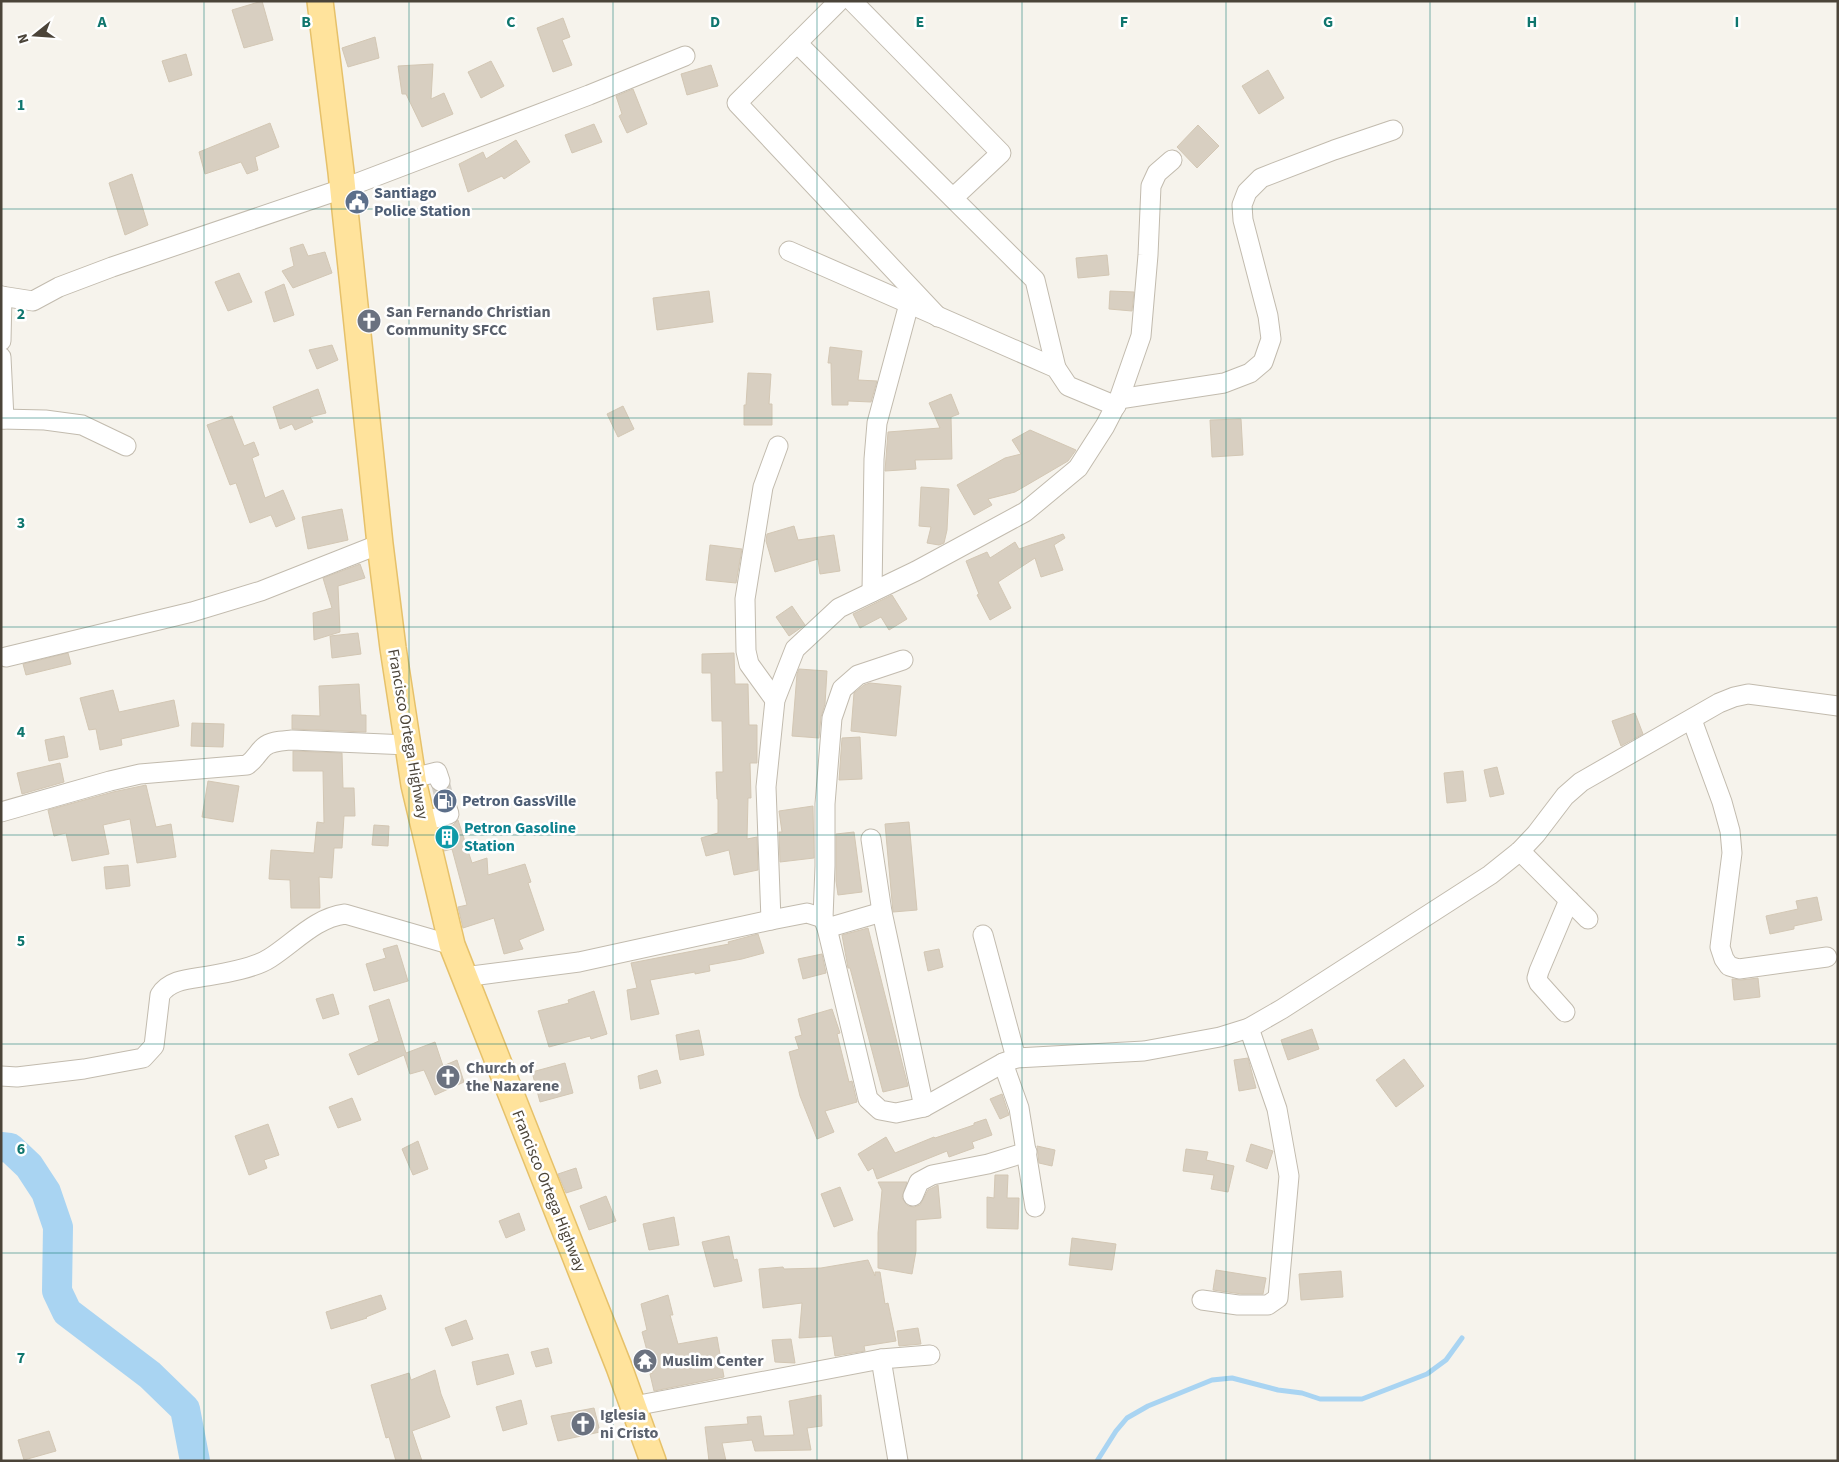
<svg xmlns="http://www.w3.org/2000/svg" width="1839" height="1462" viewBox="0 0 1839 1462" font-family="'Source Sans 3',sans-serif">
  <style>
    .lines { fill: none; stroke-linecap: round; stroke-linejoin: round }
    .stream { stroke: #a9d4f2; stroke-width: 5 }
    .river { stroke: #a9d4f2; stroke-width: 30 }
    .building { fill: #d8cfc1; stroke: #d3c7b4 }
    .minor-tunnel { stroke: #d4d0c8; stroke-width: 19; stroke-dasharray: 19 9; stroke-linecap: butt }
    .minor-casing { stroke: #c2bbae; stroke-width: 21 }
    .major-casing { stroke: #e6c16a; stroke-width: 28 }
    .minor { stroke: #fff; stroke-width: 19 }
    .major { stroke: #ffe39c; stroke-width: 25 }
    .grid { fill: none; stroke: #0f766e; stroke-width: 1; stroke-opacity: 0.55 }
    .labels { text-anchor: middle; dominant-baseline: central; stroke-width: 5; stroke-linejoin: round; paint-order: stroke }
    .service-label { font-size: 16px; font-weight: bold; fill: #4e5e75; stroke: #fff; text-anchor: start }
    .worship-label { font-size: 16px; font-weight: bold; fill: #5b616d; stroke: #fff; text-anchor: start }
    .street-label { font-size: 16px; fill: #4b4439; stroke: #fff }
    .culture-label { font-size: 16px; font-weight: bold; fill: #0d838f; stroke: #fff; text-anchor: start }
    .grid-label { font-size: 16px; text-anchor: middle; font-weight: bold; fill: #0f766e; stroke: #fff; stroke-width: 5; stroke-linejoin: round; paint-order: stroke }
  </style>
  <rect width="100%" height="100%" fill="#f6f3ec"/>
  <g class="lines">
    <polyline class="stream" points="1097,1461 1116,1431 1127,1418 1148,1406 1212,1380 1232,1378 1278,1390 1302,1393 1320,1399 1362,1399 1427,1374 1446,1360 1462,1338"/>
    <polyline class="river" points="1,1147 10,1148 29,1166 46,1192 58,1227 57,1291 67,1312 150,1375 185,1409 195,1461"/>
  </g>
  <g class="building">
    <polygon points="262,1 273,40 244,48 232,10"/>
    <polygon points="563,18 570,37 562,40 572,65 553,72 537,28"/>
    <polygon points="375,37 379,58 348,67 342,48"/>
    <polygon points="186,54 192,75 169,82 162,61"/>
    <polygon points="491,61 504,86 481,98 468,72"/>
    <polygon points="433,64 431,99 444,93 453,114 422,127 406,94 402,94 398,66"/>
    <polygon points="711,65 718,86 687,95 681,74"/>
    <polygon points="1268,70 1284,98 1259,114 1242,86"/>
    <polygon points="633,89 647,124 627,133 619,116 622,114 616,96"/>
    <polygon points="270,123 279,147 255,157 258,170 247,174 241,162 205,174 199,152"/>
    <polygon points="594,124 602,142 572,153 565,135"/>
    <polygon points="1198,125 1219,146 1197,168 1177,147"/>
    <polygon points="516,140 530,162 504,179 502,176 468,192 459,164 483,152 486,159"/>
    <polygon points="132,174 148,225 125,235 109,183"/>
    <polygon points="303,244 308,256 325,252 332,273 293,288 282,271 294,266 290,248"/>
    <polygon points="1107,255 1109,275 1078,278 1076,258"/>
    <polygon points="239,273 252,302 228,311 215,282"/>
    <polygon points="284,284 294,315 274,322 265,292"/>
    <polygon points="709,291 713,322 657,330 653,298"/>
    <polygon points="1110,291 1134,292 1132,311 1109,309"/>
    <polygon points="332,345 338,360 317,369 309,350"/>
    <polygon points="830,347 862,351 858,380 877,381 871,402 848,401 848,405 832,405 831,363 828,363"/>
    <polygon points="748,373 771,374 769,404 772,404 772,425 744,425 744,405 746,405"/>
    <polygon points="318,389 326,413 310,417 313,422 295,430 292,424 280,429 273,407"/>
    <polygon points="951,394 959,414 951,417 952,459 915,460 916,469 885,471 888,432 940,428 929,403"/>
    <polygon points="623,406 634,429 618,437 607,414"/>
    <polygon points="232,416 244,446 254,442 259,455 252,458 265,498 283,490 295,519 276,527 271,515 250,523 236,483 230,485 207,425"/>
    <polygon points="1241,419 1243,455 1212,457 1210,420"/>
    <polygon points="1030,430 1076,450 1068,461 1015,492 988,499 992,505 974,515 957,485 1005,458 1021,454 1012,440"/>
    <polygon points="921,487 949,489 947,530 944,543 939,545 927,543 931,527 919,526"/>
    <polygon points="342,509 348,540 308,549 302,517"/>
    <polygon points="794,526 798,540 834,535 840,571 820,574 818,559 775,572 766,541 767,534"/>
    <polygon points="1063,534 1065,538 1054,545 1063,570 1041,577 1035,558 998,582 1011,608 990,620 977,595 979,594 966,561 987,552 990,558 1015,542 1019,549"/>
    <polygon points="710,545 742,549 736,583 706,580"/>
    <polygon points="360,564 365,578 338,586 340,632 314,640 313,613 332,608 323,578"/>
    <polygon points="892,595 907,619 889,630 881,617 860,628 853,614"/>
    <polygon points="792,606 805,625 789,636 776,617"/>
    <polygon points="358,633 361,654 332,658 330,636"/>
    <polygon points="68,653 71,664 26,675 23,664"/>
    <polygon points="734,653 735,684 748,684 749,725 757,725 757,763 750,763 751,798 748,798 747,839 757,837 758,870 734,875 729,850 706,856 701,838 718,833 718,799 717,799 716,772 723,772 722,721 712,721 711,673 702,673 702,654"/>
    <polygon points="799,669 827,671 825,704 821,717 819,738 792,736 797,674"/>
    <polygon points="870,683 901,686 896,736 851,731 854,693 864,685"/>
    <polygon points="359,684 361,715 366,715 366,732 292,729 292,715 320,716 319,686"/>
    <polygon points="113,690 119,712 174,700 179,726 121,739 122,745 100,750 96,729 89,730 80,698"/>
    <polygon points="1635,713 1643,734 1621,746 1612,721"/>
    <polygon points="192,723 224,724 223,747 191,746"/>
    <polygon points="64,736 68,757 49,761 45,740"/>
    <polygon points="860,737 862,779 839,780 842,738"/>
    <polygon points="293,751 342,753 343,788 354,788 355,816 344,816 342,848 334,848 332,878 319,877 320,908 291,908 290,880 269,879 271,850 314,853 317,822 324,823 323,771 293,771"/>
    <polygon points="60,763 64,782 22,794 17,773"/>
    <polygon points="1497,767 1504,794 1490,797 1484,770"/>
    <polygon points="1463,771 1466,801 1447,803 1444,773"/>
    <polygon points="208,781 239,786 233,822 202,817"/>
    <polygon points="146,785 156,827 171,824 176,857 137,863 130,819 103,825 109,854 72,861 66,833 54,836 48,810 113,792"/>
    <polygon points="813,806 814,858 780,862 779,832 782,832 779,811"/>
    <polygon points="458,820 472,863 487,858 488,875 525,864 531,882 528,883 544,930 519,940 523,949 504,954 494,918 463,928 458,907 467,905 452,849 444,851 439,829 453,825"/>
    <polygon points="909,822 917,910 893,912 885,824"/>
    <polygon points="374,825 389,826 388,846 372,845"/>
    <polygon points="854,832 862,892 838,895 836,881 836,834"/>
    <polygon points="128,865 130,886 106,889 104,867"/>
    <polygon points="1817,897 1822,920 1794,926 1794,929 1770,934 1766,916 1798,909 1796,901"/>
    <polygon points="868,928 908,1086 883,1092 850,968 848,968 842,935"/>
    <polygon points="758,934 764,953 742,959 709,965 710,971 695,974 695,972 650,980 659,1014 631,1020 627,990 637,988 631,963 729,944 728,942"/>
    <polygon points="397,945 408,981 374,991 366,964 386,958 383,949"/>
    <polygon points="939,949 943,967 928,971 924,952"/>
    <polygon points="822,954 826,973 803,979 798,959"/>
    <polygon points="1758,978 1760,997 1734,1000 1732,979 1741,980"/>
    <polygon points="594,991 607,1034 591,1039 590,1036 549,1047 538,1011 569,1003 568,1000"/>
    <polygon points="333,994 339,1014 323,1019 316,999"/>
    <polygon points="389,999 406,1053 435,1042 443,1066 457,1060 464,1082 435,1095 424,1070 410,1074 404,1055 358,1075 349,1054 379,1041 369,1006"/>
    <polygon points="832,1009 840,1033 837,1034 849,1082 852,1081 857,1102 825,1111 834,1132 817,1139 800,1096 789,1052 799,1049 795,1037 802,1035 798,1019"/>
    <polygon points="1312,1029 1319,1049 1288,1060 1281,1040"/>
    <polygon points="699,1030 704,1055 680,1060 676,1035"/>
    <polygon points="1248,1058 1256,1088 1239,1091 1234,1060"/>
    <polygon points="1404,1059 1424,1086 1396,1107 1376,1080"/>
    <polygon points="565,1063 573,1093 540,1102 532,1072"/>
    <polygon points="657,1070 661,1083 640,1089 638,1076"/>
    <polygon points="1002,1094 1009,1115 1000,1119 990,1099"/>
    <polygon points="352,1098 361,1120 338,1128 329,1107"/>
    <polygon points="986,1119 992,1135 972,1142 974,1148 949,1157 947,1151 877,1179 873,1168 868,1171 858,1154 886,1137 895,1153 934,1137 935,1138 974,1125 974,1123"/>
    <polygon points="268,1124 279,1155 264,1160 267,1168 249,1175 235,1136"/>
    <polygon points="418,1141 428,1169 413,1175 402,1149"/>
    <polygon points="1251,1144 1273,1151 1267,1169 1246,1161"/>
    <polygon points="1037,1146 1055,1150 1052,1166 1039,1163"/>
    <polygon points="1186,1149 1208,1152 1206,1160 1234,1166 1228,1192 1211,1189 1214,1175 1183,1171"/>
    <polygon points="576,1168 582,1188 566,1193 558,1174"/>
    <polygon points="995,1175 1008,1175 1007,1198 1019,1198 1018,1229 987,1228 987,1197 994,1198"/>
    <polygon points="878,1182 907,1182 902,1198 908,1206 914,1207 920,1205 928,1190 938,1185 941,1218 916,1220 916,1251 912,1274 878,1268 878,1233 882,1190"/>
    <polygon points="840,1187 853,1220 834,1227 821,1194"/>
    <polygon points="606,1196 616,1221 589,1230 580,1206"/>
    <polygon points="519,1213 525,1230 506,1238 499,1221"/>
    <polygon points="674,1217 679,1245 649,1250 643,1224"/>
    <polygon points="729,1236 734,1260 737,1259 742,1281 714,1287 702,1242"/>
    <polygon points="1072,1238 1116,1244 1112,1270 1069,1265"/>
    <polygon points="868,1260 875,1276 875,1272 880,1272 885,1304 888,1303 896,1341 864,1346 865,1351 835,1356 832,1336 799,1338 802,1303 763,1308 759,1269 783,1267 784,1269 821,1268"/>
    <polygon points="1216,1270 1266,1278 1263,1294 1242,1294 1213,1290"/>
    <polygon points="1341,1271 1343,1297 1301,1300 1299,1274"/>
    <polygon points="381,1295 386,1309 366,1317 367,1318 331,1329 326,1312"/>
    <polygon points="668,1295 673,1315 670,1315 678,1344 717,1337 724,1377 654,1391 650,1374 653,1373 642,1332 647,1330 641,1304"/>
    <polygon points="466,1320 473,1339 452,1346 445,1328"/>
    <polygon points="918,1328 921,1344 899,1346 897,1331"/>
    <polygon points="791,1339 795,1363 775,1362 772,1340"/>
    <polygon points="548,1348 552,1363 536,1367 531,1352"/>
    <polygon points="508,1354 514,1374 477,1385 472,1362"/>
    <polygon points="435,1370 441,1394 450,1417 412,1431 422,1461 396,1461 389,1437 386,1438 371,1385 409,1373 411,1380"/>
    <polygon points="821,1395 822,1426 807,1428 811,1450 755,1451 752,1440 722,1443 726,1461 709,1461 705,1427 748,1424 747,1417 761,1416 764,1436 794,1435 789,1401"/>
    <polygon points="521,1400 527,1424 503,1431 496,1407"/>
    <polygon points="594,1408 600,1432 558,1441 551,1416"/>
    <polygon points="49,1431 56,1451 24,1460 18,1440"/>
  </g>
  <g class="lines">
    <polyline class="minor-tunnel" points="440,781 446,805"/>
    <defs>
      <g id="minor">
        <polyline points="839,1 737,103 938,317"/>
        <polyline points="852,1 1001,153 953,198"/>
        <polyline points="797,43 1035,280 1056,368"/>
        <polyline points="789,251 1056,368 1068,386 1116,406"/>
        <polyline points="1,296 33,301 59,287 112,267 342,189 589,95 685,56"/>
        <polyline points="1,341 2,296"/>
        <polyline points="1,357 4,419"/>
        <polyline points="1119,399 1224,383 1250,373 1263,362 1271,339 1268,316 1243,220 1242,205 1247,192 1261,178 1334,150 1393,130"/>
        <polyline points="1,419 45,420 82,425 126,446"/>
        <polyline points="872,592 874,459 877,423 909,304"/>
        <polyline points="6,657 192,612 261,591 380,544"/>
        <polyline points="903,660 858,675 842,689 832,718 825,804 825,866 823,918 827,928 868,1099 880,1110 896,1113 924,1107 1003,1063 1016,1058 1144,1051 1220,1037 1249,1028 1282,1009 1490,875 1520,851 1536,834 1565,796 1581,782 1719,703 1734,697 1748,694 1838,706"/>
        <polyline points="775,700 749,664 746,651 745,599 763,487 778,446"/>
        <polyline points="1692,720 1722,802 1730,831 1732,853 1720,947 1724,959 1729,966 1739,969 1827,957"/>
        <polyline points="413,778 437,772 440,781"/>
        <path d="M1,812L110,781L140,774L247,765C256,759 257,753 264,747C271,741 282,741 292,740L408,745"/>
        <polyline points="423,822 449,814 446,805"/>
        <polyline points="871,839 882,912 924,1107"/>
        <polyline points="1520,851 1588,919"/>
        <polyline points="771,920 766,787 775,700 795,649 839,608 916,571 1025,512 1078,468 1105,426 1119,399 1141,336 1148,255 1151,186 1157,173 1172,160"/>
        <polyline points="827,928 882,912"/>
        <polyline points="983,935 1016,1058"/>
        <polyline points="464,977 579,962 771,920 807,913 823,918"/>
        <polyline points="1565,1012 1539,983 1537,978 1539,971 1569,900"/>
        <polyline points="1003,1063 1019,1108 1035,1207"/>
        <path d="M1,1076L17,1077L84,1069L143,1058L154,1046L160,995C170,979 191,979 208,976C226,973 255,968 270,958C295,942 315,918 345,914L452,945"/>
        <polyline points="913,1196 919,1182 932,1175 988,1164 1027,1152"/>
        <polyline points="1202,1300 1238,1305 1268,1305 1278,1298 1289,1176 1277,1109 1249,1028"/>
        <polyline points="881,1359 898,1461"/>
        <polyline points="634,1406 881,1359 930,1355"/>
      </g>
      <polyline id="major" points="320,1 341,172 380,544 393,648 414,785 452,945 619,1367 653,1461"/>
    </defs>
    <use href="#minor" class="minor-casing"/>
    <use href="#major" class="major-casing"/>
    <use href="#minor" class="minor"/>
    <use href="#major" class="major"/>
  </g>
  <path class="grid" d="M204,1V1461M409,1V1461M613,1V1461M817,1V1461M1022,1V1461M1226,1V1461M1430,1V1461M1635,1V1461M1,209H1838M1,418H1838M1,627H1838M1,835H1838M1,1044H1838M1,1253H1838"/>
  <defs>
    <symbol id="civic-disc" viewBox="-11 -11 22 22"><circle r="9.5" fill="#5c6f8a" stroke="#fff"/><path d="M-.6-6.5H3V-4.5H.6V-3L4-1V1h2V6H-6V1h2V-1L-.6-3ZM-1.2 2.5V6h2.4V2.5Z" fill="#fff"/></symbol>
    <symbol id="church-disc" viewBox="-11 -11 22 22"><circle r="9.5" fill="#6b7280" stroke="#fff"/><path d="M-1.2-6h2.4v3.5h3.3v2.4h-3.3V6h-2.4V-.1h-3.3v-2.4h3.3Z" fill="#fff"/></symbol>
    <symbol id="fuel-disc" viewBox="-11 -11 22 22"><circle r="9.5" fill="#5c6f8a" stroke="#fff"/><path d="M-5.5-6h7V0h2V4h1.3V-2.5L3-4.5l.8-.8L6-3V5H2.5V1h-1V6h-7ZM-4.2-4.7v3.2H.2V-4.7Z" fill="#fff"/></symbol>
    <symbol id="building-disc" viewBox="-11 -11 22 22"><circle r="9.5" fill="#0f9aa8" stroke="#fff"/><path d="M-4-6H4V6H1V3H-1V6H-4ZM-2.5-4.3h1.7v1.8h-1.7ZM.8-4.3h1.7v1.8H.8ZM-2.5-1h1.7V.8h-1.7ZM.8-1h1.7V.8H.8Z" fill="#fff"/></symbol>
    <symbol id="temple-disc" viewBox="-11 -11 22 22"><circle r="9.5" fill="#6b7280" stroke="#fff"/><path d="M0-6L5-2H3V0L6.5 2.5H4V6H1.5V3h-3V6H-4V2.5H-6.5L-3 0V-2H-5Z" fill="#fff"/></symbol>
  </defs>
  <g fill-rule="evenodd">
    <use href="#civic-disc" x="343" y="188" width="28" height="28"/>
    <use href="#church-disc" x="355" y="307" width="28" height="28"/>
    <use href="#fuel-disc" x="431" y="787" width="28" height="28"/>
    <use href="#building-disc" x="433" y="823" width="28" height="28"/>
    <use href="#church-disc" x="434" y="1063" width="28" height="28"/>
    <use href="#temple-disc" x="631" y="1347" width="28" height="28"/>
    <use href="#church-disc" x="569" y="1410" width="28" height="28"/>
  </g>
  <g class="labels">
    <g class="service-label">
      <text x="374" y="193">Santiago<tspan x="374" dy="18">Police Station</tspan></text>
      <text x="462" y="801">Petron GassVille</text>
    </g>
    <g class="worship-label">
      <text x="386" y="312">San Fernando Christian<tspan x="386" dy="18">Community SFCC</tspan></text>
      <text x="466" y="1068">Church of<tspan x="466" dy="18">the Nazarene</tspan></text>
      <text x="662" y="1361">Muslim Center</text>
      <text x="600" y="1415">Iglesia<tspan x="600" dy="18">ni Cristo</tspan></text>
    </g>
    <g class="street-label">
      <text transform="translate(408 734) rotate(80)">Francisco Ortega Highway</text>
      <text transform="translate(549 1191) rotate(68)">Francisco Ortega Highway</text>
    </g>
    <g class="culture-label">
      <text x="464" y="828">Petron Gasoline<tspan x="464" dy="18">Station</tspan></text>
    </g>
  </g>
  <g class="grid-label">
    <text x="102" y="27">A</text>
    <text x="306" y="27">B</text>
    <text x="511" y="27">C</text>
    <text x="715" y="27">D</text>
    <text x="920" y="27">E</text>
    <text x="1124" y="27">F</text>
    <text x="1328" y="27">G</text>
    <text x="1532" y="27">H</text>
    <text x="1737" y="27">I</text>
    <text x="21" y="110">1</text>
    <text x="21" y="319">2</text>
    <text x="21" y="528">3</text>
    <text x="21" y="737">4</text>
    <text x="21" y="946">5</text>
    <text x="21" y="1154">6</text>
    <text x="21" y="1363">7</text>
  </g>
  <rect width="1839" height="1462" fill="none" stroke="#4b4439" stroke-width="5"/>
  <g transform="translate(35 35) rotate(253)" stroke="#ffffff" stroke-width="4" paint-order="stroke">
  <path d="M0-4L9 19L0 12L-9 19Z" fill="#4b4439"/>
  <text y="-8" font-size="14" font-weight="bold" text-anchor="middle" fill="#4b4439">N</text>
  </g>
</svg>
